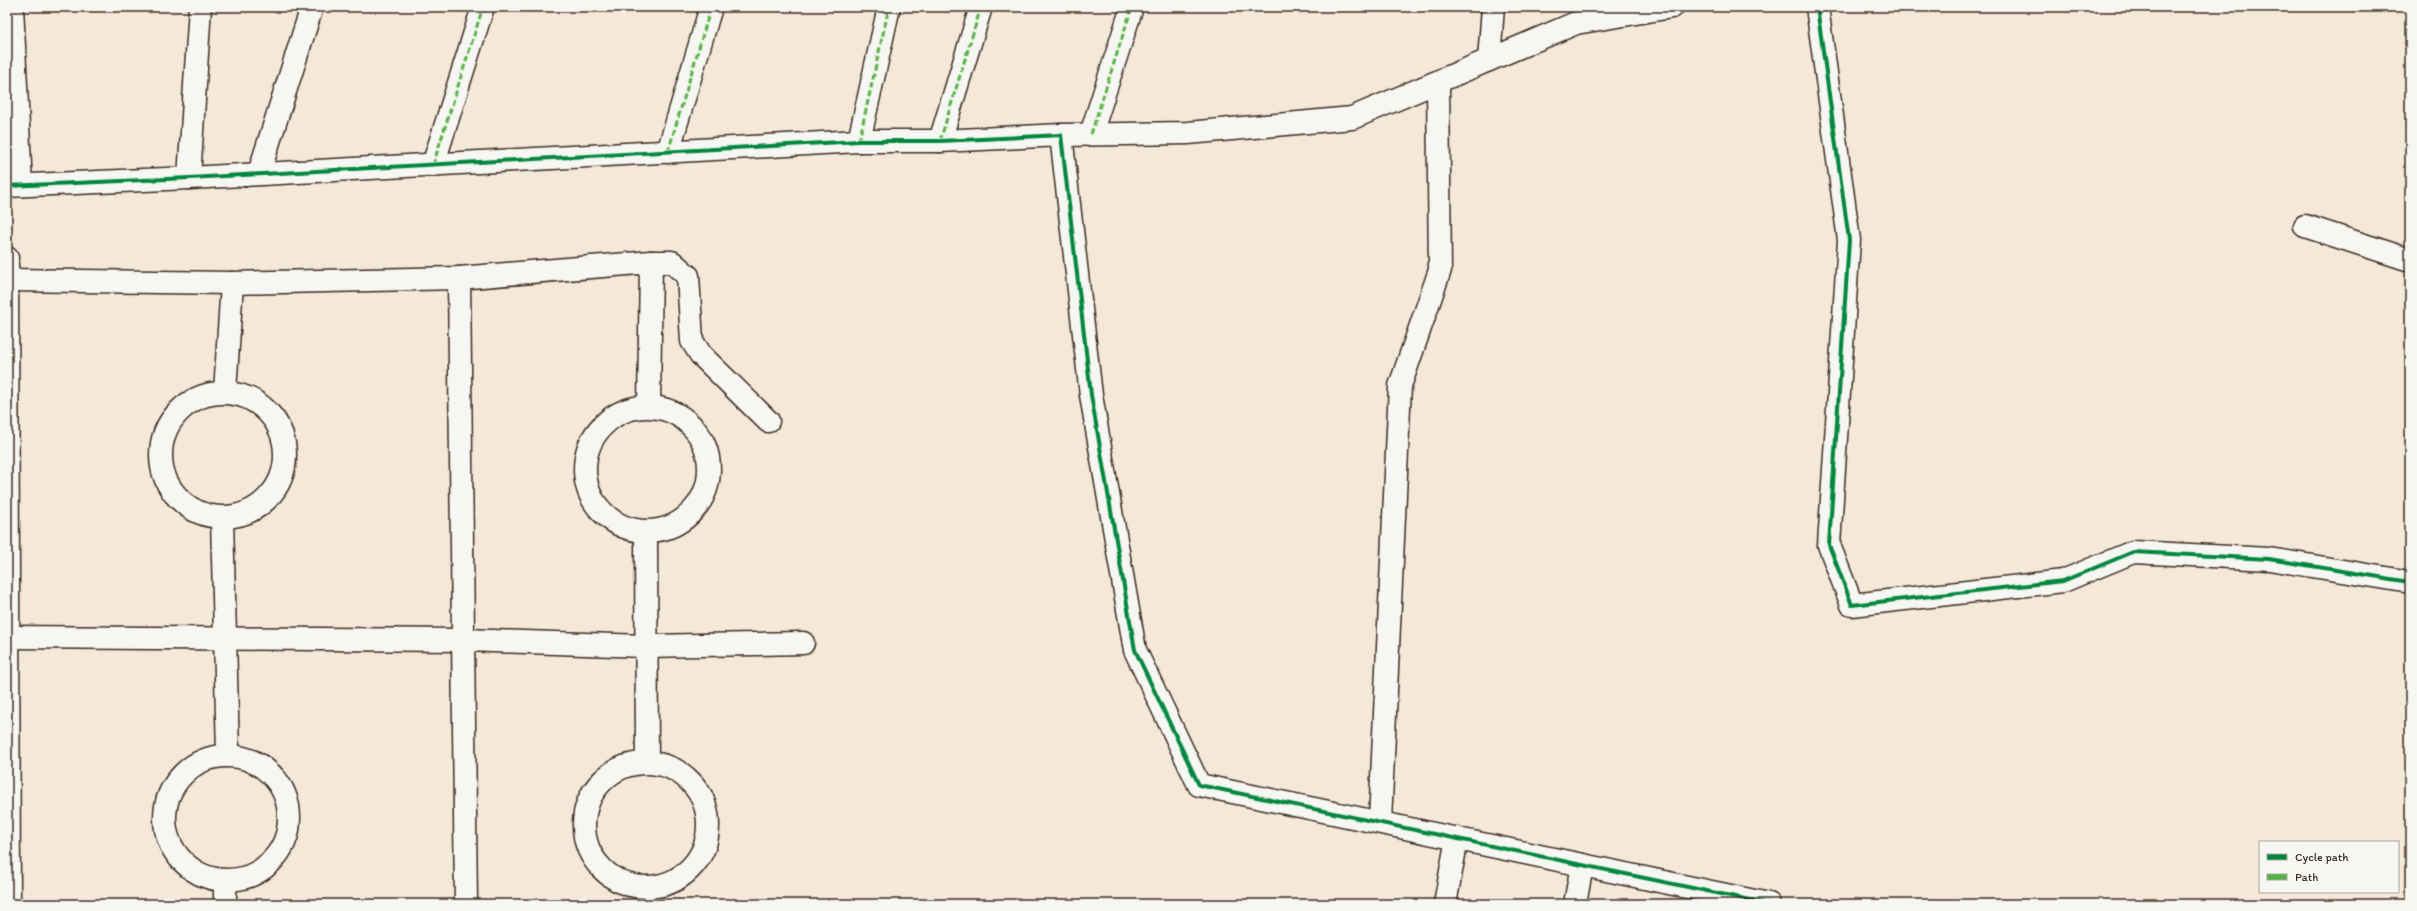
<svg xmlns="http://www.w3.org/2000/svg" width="2417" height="911" viewBox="0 0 2417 911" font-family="Itim,sans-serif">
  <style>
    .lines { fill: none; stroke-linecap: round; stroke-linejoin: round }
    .minor-casing { stroke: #3b2a1e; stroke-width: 25 }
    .minor { stroke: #f6f6f2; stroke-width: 22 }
    .quiet { stroke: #57b245; stroke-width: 3; stroke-dasharray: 6 3; stroke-linecap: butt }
    .cycleway-casing { stroke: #f6f6f2; stroke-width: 6 }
    .cycleway { stroke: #00873e; stroke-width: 4 }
  </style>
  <rect width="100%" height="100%" fill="#f4e8d9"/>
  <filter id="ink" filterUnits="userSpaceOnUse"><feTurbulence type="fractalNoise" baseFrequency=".025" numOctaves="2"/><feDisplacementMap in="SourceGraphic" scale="8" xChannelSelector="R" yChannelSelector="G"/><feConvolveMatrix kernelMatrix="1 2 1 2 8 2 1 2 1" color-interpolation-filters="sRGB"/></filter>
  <g filter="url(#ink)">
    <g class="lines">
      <defs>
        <g id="minor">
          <polyline points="12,7 21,185"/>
          <polyline points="1817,7 1849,240 1829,545 1852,605 2063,581 2133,552 2269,559 2410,582"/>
          <polyline points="1489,60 1493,7"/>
          <polyline points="1091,134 1132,7"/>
          <polyline points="1061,135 1188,133 1352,118 1576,23 1672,7"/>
          <polyline points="859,141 889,7"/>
          <polyline points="940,141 981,7"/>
          <polyline points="668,152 711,7"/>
          <polyline points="433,165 483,7"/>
          <polyline points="259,173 312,7"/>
          <polyline points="189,178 200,7"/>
          <polyline points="7,186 189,178 859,141 940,141 1061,135 1091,395 1135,650 1199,785 1769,904"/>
          <polyline points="2305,226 2410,260"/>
          <polyline points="7,258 9,904"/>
          <polyline points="459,278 466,904"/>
          <polyline points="8,280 232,283 459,278 651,262 672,262 688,276 692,341 701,355 768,421"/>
          <polyline points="225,392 232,283"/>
          <circle cx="223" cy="455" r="62"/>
          <polyline points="649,406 651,262"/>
          <circle cx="647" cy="469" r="62"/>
          <polyline points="222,518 228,755"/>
          <polyline points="646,532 647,762"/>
          <polyline points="7,637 463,640 645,646 803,643"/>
          <circle cx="227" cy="818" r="62"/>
          <circle cx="646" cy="825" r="62"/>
          <polyline points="1380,822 1400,386 1440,270 1438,82"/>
          <polyline points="225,904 225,881"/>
          <polyline points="1445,904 1457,838"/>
          <polyline points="1575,904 1582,865"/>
        </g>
      </defs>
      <use href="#minor" class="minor-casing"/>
      <use href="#minor" class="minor"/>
      <g class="quiet">
        <polyline points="1091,134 1132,7"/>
        <polyline points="859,141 889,7"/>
        <polyline points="940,141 981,7"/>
        <polyline points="668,152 711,7"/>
        <polyline points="433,165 483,7"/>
      </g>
      <defs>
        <g id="cycleway">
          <polyline points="1817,7 1849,240 1829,545 1852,605 2063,581 2133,552 2269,559 2410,582"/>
          <polyline points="7,186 189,178 859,141 940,141 1061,135 1091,395 1135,650 1199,785 1769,904"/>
        </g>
      </defs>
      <use href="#cycleway" class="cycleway-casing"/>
      <use href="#cycleway" class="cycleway"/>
    </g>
  </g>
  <rect width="2417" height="911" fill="none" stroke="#f6f6f2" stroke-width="24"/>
  <rect x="12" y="12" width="2393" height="887" fill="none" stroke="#3b2a1e" stroke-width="1.5" filter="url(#ink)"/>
  <rect x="2259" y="841" width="140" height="52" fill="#f6f6f2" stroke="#aba49d"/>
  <rect x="2267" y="854" width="20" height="6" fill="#00873e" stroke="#aba49d"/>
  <text x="2295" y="861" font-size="12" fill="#3b2a1e">Cycle path</text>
  <rect x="2267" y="874" width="20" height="6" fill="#57b245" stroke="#aba49d"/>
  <text x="2295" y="881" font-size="12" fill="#3b2a1e">Path</text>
</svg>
